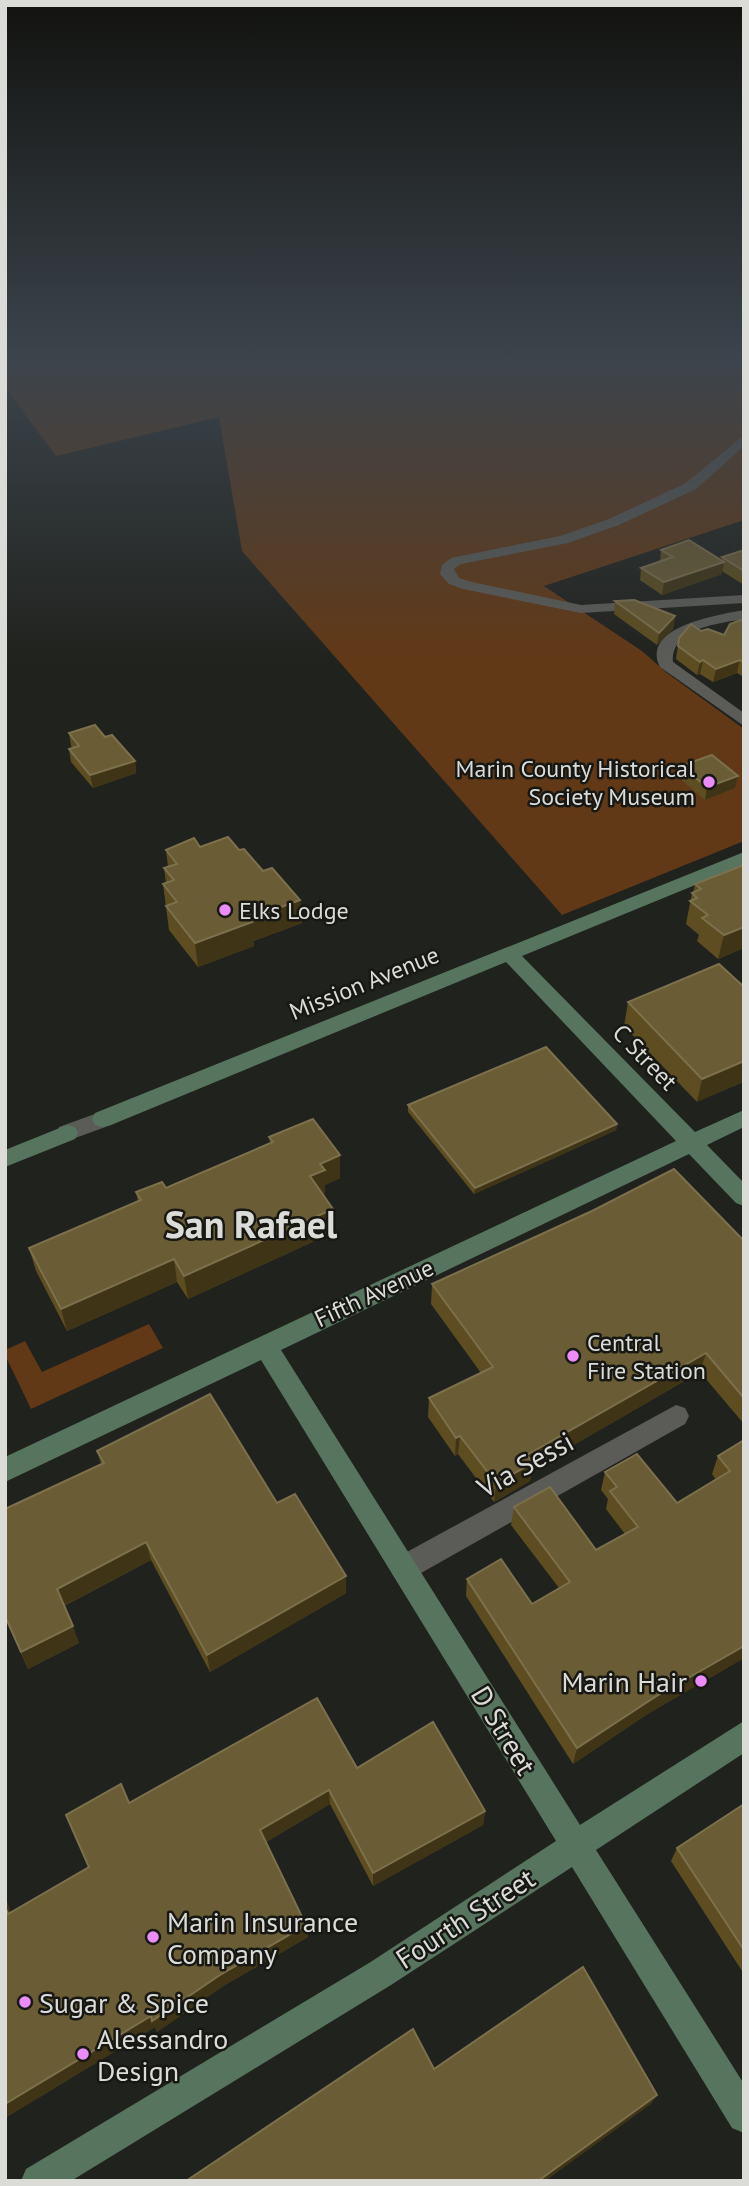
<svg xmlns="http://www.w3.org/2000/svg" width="749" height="2186" viewBox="0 0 749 2186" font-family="'PT Sans',sans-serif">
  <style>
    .green { fill: #623916 }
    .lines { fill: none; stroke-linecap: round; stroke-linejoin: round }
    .street { fill: #5b5c57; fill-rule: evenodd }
    .secondary { fill: #57755e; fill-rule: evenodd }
    .wall { fill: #5d4d20 }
    .shaded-wall { fill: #3f3516 }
    .building { fill: #6a5c34; stroke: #7c704d; stroke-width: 2 }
    .poi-dot { fill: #ec8cfb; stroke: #171814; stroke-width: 2.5 }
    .labels { text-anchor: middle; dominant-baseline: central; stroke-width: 5; stroke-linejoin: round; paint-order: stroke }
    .poi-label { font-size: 24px; fill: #dbdcd8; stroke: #171814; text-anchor: start }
    .street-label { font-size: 24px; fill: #dbdcd8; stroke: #171814 }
    .near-street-label { font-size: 28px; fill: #dbdcd8; stroke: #171814 }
    .near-poi-label { font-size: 28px; fill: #dbdcd8; stroke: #171814; text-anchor: start }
    .town-label { font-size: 38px; font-weight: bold; fill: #dbdcd8; stroke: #171814 }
  </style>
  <rect width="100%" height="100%" fill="#20221d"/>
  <g class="green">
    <polygon points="5,359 744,359 744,520 544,586 642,651 667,673 744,729 744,841 562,915 242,551 219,417 56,456 5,387"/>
    <polygon points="149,1324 163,1348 31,1409 5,1355 5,1350 25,1341 42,1372"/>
  </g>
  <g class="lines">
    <g class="street">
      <polygon points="744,435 744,446 696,489 619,525 568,543 461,564 454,569 459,578 472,582 581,605 744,595 744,603 581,613 463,589 449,584 440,574 442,565 451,558 560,536 609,519 686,483"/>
      <path d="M744,610V619C718,624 671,627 673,662L744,713V726L660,667C640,626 719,615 744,610Z"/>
      <polygon points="103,1111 111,1113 114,1119 111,1125 67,1141 59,1139 56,1133 59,1127"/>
      <polygon points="676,1405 685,1408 689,1416 685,1424 414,1577 404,1581 394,1577 390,1568 394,1559"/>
    </g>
    <g class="secondary">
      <polygon points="744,852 744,865 522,956 695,1132 744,1110 744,1127 707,1145 744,1183 744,1206 736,1203 689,1154 281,1350 580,1825 744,1721 744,1753 596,1850 744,2084 744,2133 732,2128 572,1867 391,1985 71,2181 21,2181 26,2169 369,1963 556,1841 261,1360 5,1482 5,1457 676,1141 506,962 111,1125 103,1127 95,1125 92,1119 95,1113"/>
      <polygon points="67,1125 75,1127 78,1133 75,1139 5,1167 5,1150"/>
    </g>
  </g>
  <g class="wall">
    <polygon points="661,550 721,560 722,557 744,550 744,585 722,571 722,574 662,595 640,580 641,568 660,562"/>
    <polygon points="615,601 675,616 673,629 657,645 614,614"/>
    <polygon points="744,619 744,677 737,673 713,682 700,674 697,675 676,659 679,638 701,631 724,635"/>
    <polygon points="69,733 105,737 135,761 136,773 93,788 71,762 69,749 73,748 71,746"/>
    <polygon points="681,766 735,788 705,800 679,778"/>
    <polygon points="200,847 239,850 263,871 300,900 302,923 253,941 254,946 198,967 169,930 163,884 166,883 164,868 168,867 166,850"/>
    <polygon points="744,865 744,948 718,959 697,941 699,935 686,924 692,893 693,893 695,884"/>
    <polygon points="744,987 697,1102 624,1026 628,1002"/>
    <polygon points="408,1105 617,1124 616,1130 474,1194 408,1112"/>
    <polygon points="269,1137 340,1178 325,1185 325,1193 322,1194 333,1209 334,1232 188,1299 177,1282 67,1331 36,1271 29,1248 138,1202 136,1192 166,1188 270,1144"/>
    <polygon points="744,1241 744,1424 700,1372 532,1469 530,1481 494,1502 458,1454 455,1456 428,1417 429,1398 481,1373 431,1304 432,1284"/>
    <polygon points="744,1440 744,1658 649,1713 573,1764 466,1596 467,1579 532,1604 559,1588 511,1525 514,1507 596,1550 625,1534 606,1509 608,1499 601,1490 605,1472 677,1503 716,1480 712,1474 718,1456"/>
    <polygon points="97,1451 277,1503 346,1593 210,1672 151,1560 64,1606 79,1643 28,1669 7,1622 101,1464"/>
    <polygon points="357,1768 485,1811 483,1825 373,1886 330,1804 266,1842 306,1925 308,1937 223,1986 157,2032 155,2027 5,2118 5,1897 11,1913 89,1867 129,1803"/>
    <polygon points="744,1804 744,1974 671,1861 677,1848"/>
  </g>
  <g class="shaded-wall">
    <polygon points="724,562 722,574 662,595 664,582"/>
    <polygon points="675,616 673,629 657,645 659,633"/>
    <polygon points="703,660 700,674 697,675 700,662"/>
    <polygon points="740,660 737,673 713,682 716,669"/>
    <polygon points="135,761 136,773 93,788 90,775"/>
    <polygon points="738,776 735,788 705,800 707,787"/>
    <polygon points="300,900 302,923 253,941 254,946 198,967 195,943 249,919"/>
    <polygon points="744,927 744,948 718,959 724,935"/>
    <polygon points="744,1061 744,1082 697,1102 702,1079"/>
    <polygon points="617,1124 616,1130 474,1194 475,1188"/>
    <polygon points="340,1155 340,1178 325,1185 325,1193 311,1199 310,1176 320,1164"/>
    <polygon points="333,1209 334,1232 188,1299 184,1276"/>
    <polygon points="174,1259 177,1282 67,1331 61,1309"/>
    <polygon points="706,1353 700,1372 532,1469 530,1481 494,1502 496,1483 527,1455"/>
    <polygon points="460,1436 458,1454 455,1456 456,1438"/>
    <polygon points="146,1542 151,1560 63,1606 57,1589"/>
    <polygon points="346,1576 346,1593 210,1672 207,1655"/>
    <polygon points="73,1626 79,1643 28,1669 21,1652"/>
    <polygon points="744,1646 744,1658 649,1713 573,1764 577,1748 655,1697"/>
    <polygon points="329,1790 330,1804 262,1844 260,1830"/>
    <polygon points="485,1811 483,1825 373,1886 373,1873"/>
    <polygon points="5,1897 16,1926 8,1914 5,1906"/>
    <polygon points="306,1925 308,1937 223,1986 157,2032 155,2027 5,2118 5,2104 151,2016"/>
    <polygon points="657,2095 651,2104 545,2181 538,2181"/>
  </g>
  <g class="building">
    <polygon points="689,540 724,562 664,582 641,568 673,557 661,550"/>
    <polygon points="744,550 744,571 722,557"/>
    <polygon points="634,600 675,616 659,633 615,601"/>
    <polygon points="744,619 744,662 740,660 716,669 703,660 700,662 678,646 679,638 691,624 701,631 708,629 724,635 730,624"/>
    <polygon points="95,725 105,737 112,735 135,761 90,775 69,749 79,746 69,733"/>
    <polygon points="712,755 738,776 707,787 681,766"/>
    <polygon points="228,837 239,850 244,849 263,871 272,868 300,900 249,919 252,922 195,943 166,906 177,902 163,884 174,880 164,868 177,864 166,850 194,838 200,847"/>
    <polygon points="744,865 744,927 724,935 702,918 708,915 690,901 697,898 692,893 701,889 695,884"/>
    <polygon points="719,964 744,987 744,1061 702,1079 628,1002"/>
    <polygon points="546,1047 617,1124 475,1188 408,1105"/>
    <polygon points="313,1119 340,1155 320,1164 325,1170 310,1176 333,1209 184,1276 174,1259 61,1309 29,1248 141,1200 136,1192 162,1182 166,1188 273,1142 269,1137"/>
    <polygon points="674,1169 744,1241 744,1398 706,1353 527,1455 533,1463 496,1483 460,1436 456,1438 429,1398 493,1367 432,1284 592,1211"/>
    <polygon points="210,1394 277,1503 295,1494 346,1576 207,1655 146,1542 57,1589 73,1626 21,1652 5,1616 5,1509 104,1463 97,1451"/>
    <polygon points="744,1440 744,1646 655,1697 577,1748 467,1579 501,1559 532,1604 570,1582 514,1507 550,1487 596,1550 638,1527 610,1491 617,1487 605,1472 637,1454 677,1503 730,1471 718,1456"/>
    <polygon points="317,1698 357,1768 433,1722 485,1811 373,1873 329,1790 260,1830 306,1925 220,1975 152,2021 151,2016 5,2104 5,1906 8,1914 89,1867 66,1815 121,1784 129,1803"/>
    <polygon points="744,1804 744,1950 677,1848"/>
    <polygon points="583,1967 657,2095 538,2181 186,2181 413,2029 434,2069"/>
  </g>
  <linearGradient id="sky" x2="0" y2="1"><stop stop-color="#121310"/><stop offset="0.54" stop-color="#3c444c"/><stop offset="1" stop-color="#3c444c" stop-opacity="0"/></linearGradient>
  <rect width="749" height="665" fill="url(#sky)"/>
  <g class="poi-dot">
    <circle cx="709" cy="782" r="7"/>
    <circle cx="225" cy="910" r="7"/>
    <circle cx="573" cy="1356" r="7"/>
    <circle cx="701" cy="1681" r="7"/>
    <circle cx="153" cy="1937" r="7"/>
    <circle cx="25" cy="2002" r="7"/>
    <circle cx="83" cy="2054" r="7"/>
  </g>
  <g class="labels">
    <g class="poi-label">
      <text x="695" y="768" text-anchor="end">Marin County Historical<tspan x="695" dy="28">Society Museum</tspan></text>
      <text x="239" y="910">Elks Lodge</text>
      <text x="587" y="1342">Central<tspan x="587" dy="28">Fire Station</tspan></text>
    </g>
    <g class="street-label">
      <text transform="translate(364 983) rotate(-22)">Mission Avenue</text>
      <text transform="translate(645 1057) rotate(46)">C Street</text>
      <text transform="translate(374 1293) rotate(-25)">Fifth Avenue</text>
    </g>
    <g class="near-street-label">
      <text transform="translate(525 1464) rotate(-29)">Via Sessi</text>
      <text transform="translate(504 1730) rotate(59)">D Street</text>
      <text transform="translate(465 1918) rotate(-33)">Fourth Street</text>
    </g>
    <g class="near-poi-label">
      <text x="687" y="1681" text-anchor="end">Marin Hair</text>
      <text x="167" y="1921">Marin Insurance<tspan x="167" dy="32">Company</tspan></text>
      <text x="39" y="2002">Sugar &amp; Spice</text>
      <text x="97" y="2038">Alessandro<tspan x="97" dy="32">Design</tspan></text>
    </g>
    <g class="town-label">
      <text x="251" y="1223">San Rafael</text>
    </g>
  </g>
  <rect width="749" height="2186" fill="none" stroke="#dbdcd8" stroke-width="14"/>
</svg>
